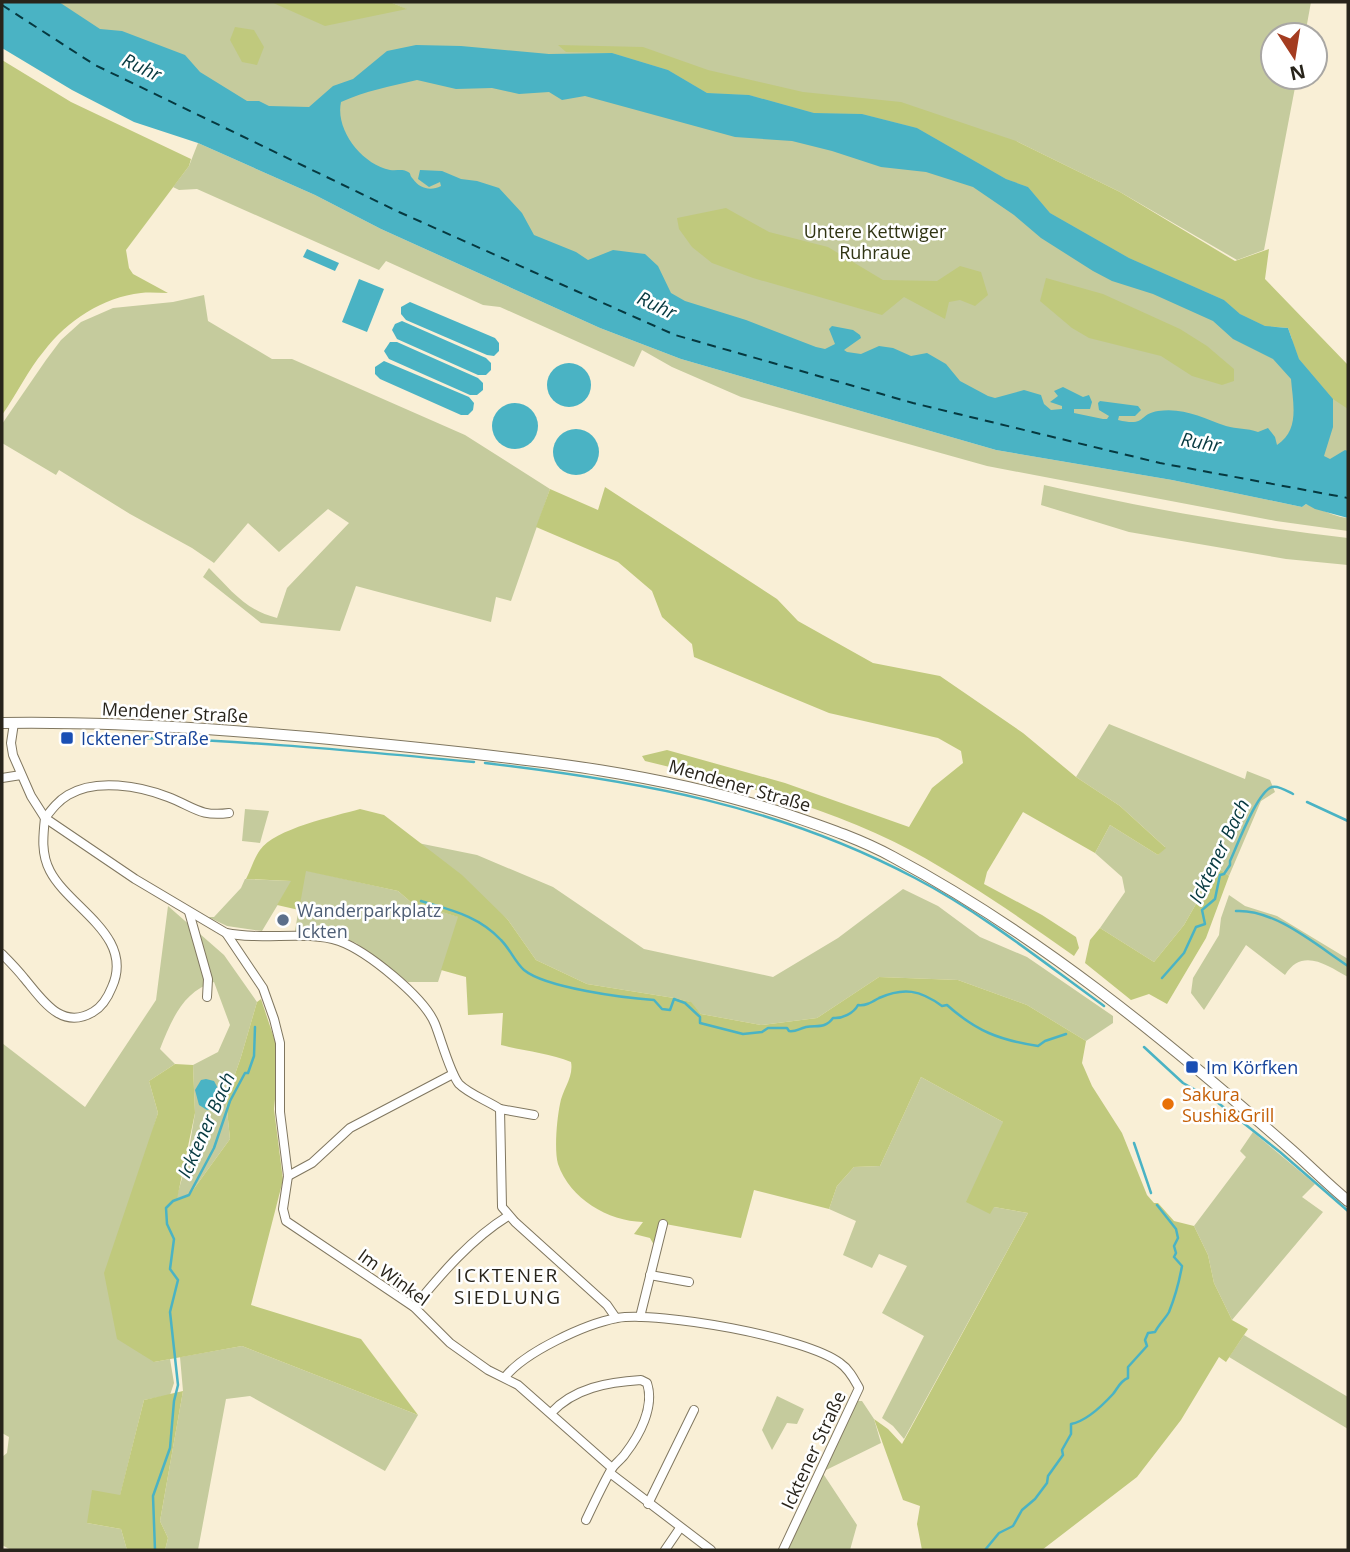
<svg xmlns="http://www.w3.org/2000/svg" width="1350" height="1552" viewBox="0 0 1350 1552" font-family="'Open Sans',sans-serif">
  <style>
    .green { fill: #c5cb9d }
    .forest { fill: #c0c97d }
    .water { fill: #4ab3c4; fill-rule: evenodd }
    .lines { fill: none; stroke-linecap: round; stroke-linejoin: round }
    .stream { stroke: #4ab3c4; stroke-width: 2.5 }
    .ferry { stroke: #063940; stroke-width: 2; stroke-dasharray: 9 7; stroke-linecap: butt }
    .minor-casing { stroke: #807760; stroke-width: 10 }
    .secondary-casing { stroke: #807760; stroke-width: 12 }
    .minor { stroke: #fff; stroke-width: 8 }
    .secondary { stroke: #fff; stroke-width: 10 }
    .transit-dot { fill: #1a4fb4; stroke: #fff; stroke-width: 2.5 }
    .service-dot { fill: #5c6f8a; stroke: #fff; stroke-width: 2.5 }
    .food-dot { fill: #e8710a; stroke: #fff; stroke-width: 2.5 }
    .labels { text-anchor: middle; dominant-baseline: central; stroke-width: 5; stroke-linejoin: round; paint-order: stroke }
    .park-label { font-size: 18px; fill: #303413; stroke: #fff }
    .street-label { font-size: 18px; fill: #28241b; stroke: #fff }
    .transit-label { font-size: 18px; fill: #164399; stroke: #fff; text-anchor: start }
    .service-label { font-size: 18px; fill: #4e5e75; stroke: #fff; text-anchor: start }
    .food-label { font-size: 18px; fill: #c56008; stroke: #fff; text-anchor: start }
    .water-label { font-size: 19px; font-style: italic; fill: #063940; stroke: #fff }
    .neighbourhood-label { font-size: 19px; letter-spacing: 2px; fill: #28241b; stroke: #fff }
  </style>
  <rect width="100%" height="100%" fill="#f9efd6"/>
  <g class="green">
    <polygon points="20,2 381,2 406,9 390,2 1311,2 1305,35 1273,35 1273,77 1297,77 1264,250 1237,260 1120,192 1016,141 1348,380 1348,487 1161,452 689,321"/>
    <path d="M198,143L315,195L381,229L600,328L681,359L996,450L1172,480L1302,507L1306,504C1320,508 1333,517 1348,518V531L1276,521L987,466L741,397L672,367L642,350L634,367L500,307L483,305L386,261L379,270L197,189L179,190L173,187L189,166Z"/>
    <path d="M204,295L208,321L272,359H292L465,435L550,489L511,601L496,597L491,622L356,586L340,631L261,623L203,577L209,568C231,590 245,610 277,618L287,588L349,523L328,509L279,552L248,523L214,563L192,548L130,514L59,470L56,475L2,443V424L46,360L61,340L81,322L113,308L173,302Z"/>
    <path d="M1044,485C1144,508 1246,526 1348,538V565L1286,559L1129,532L1041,505Z"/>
    <polygon points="1109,724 1245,779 1247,771 1270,780 1275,792 1261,801 1229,876 1217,867 1184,925 1154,962 1100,928 1125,892 1122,877 1095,853 1110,825 1158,855 1165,847 1120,806 1076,777"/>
    <polygon points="245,809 269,811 260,843 242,841"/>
    <polygon points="418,843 477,855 553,887 644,949 773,977 838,938 903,889 938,906 980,937 1027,957 1113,1016 1113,1023 1086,1041 1027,1005 958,980 879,977 817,1018 761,1025 701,1014 690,1002 674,998 587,984 536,960 508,920"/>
    <polygon points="305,870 398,891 412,903 459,917 438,982 408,982 356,943 326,932 295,931"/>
    <polygon points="245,879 292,881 262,931 227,926 208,917 214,917 241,888"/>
    <path d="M1229,895L1245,906L1277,916L1348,959V977C1327,965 1302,947 1285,975L1246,945L1204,1010L1191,993L1193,978L1219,935L1221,918Z"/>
    <path d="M168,906L224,955L257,1002L241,1057L226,1100L230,1139L190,1194L176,1199L187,1161L195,1113L193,1065L218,1052L230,1025L214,982C183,991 171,1021 160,1049L175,1064L149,1081L158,1113L148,1146L154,1362L170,1359L174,1383L170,1395L144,1400L120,1496L87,1523L121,1529L127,1550H11L2,1545V1457L7,1453L9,1437L2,1433V1043L85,1107L156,1000Z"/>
    <polygon points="921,1077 1003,1122 994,1207 1028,1213 904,1439 893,1426 882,1418 924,1336 882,1313 907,1266 879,1254 872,1268 843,1255 856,1221 829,1209 837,1186 854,1167 880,1166"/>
    <polygon points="1253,1132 1315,1184 1302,1197 1323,1212 1232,1320 1214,1283 1208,1255 1194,1226 1246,1157 1240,1151"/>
    <polygon points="1244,1335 1348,1397 1348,1429 1229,1357"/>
    <polygon points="242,1346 418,1415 385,1471 250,1396 226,1399 198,1550 165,1550 168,1538 160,1521 183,1391 180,1357"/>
    <polygon points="777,1396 804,1409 797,1424 787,1423 772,1450 762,1430"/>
    <polygon points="857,1401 862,1401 874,1419 881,1443 822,1472 857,1525 850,1550 786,1550"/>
  </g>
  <g class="forest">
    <polygon points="271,2 390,2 407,9 325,26"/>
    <polygon points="235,27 254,30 264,47 257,65 242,62 230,40"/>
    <polygon points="558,45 643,47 708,70 803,92 901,102 1016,141 1120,192 1235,261 1269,249 1265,279 1348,365 1348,409 1333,399 1299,359 1288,328 1265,326 1240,314 1224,300 1129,258 1050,213 1028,187 1006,179 917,128 862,114 814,113 749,95 707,93 668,70 612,53 566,52"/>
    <path d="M2,60L71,102L191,159L189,166L126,250L129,268L133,274L168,293C159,293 150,292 141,293C103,297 67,321 44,351C28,370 17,394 2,415Z"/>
    <polygon points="726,208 769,232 828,247 883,280 937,281 960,266 981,272 988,295 975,306 960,300 949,302 945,319 904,297 882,315 753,278 712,263 692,247 679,229 677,218"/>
    <polygon points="1046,278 1103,294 1180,329 1207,346 1234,369 1234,381 1222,385 1192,376 1161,356 1089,338 1072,328 1040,301"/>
    <path d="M605,487L777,599L798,621L873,663L940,676L1023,733L1076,777L1120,806L1166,848L1158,855L1110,825L1095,853L1023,812L987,872L984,884L1042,915L1076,937L1079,948L1074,956C1022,919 969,882 912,851C829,807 736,783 645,761L642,756L667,750L785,783L909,827L932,788L963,763L961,751L938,738L829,713L694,657L692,644L662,617L652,591L618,562L536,527L550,489L598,510Z"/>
    <path d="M360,809L384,815L462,875L508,920L536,960L587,984L674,998L691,1002L701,1014L761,1025L817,1018L879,977L958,980L1027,1005L1086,1041L1082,1063L1092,1086L1122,1133L1147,1195L1154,1203H1158L1174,1221L1194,1226L1208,1255L1214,1283L1232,1320L1248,1329L1226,1362L1219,1357L1181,1420L1137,1477L1042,1550H922L917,1524L920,1506L903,1500L874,1419L888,1429L902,1444L1028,1213L994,1207L990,1214L966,1202L1003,1122L921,1077L880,1166L854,1167L837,1186L829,1209L754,1190L741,1238L660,1223L654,1245L650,1238L634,1234L643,1222C608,1221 570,1199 558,1164C554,1150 557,1118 560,1104C562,1090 574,1077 571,1062C550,1053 524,1051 501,1045L503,1013L468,1015L466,977L441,970L458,917L412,903L398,891L306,871L299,910L277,905L291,881L246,879C251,870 254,858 260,850C274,829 335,816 360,809Z"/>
    <polygon points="1217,867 1229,876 1206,938 1167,1004 1149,994 1131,1000 1085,963 1090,940 1100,928 1154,962 1184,925"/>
    <polygon points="261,999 275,1041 278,1070 274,1109 283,1180 251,1305 361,1339 418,1415 242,1346 154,1362 117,1339 104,1273 158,1113 149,1081 175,1064 193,1065 195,1113 177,1199 190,1194 230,1139 226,1100 241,1057 257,1002"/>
    <polygon points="183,1391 160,1521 168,1538 165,1550 127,1550 121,1529 87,1523 92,1490 120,1495 144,1400"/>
  </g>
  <g class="water">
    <path d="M2,2H59L100,29L122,31L185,55L200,72L247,101H259L269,106L309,107L333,86L353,79L387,51L416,45L461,46L549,54L612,53L668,70L707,93L749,95L814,113L862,114L917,128L1006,179L1028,187L1050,213L1129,258L1224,300L1240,314L1265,326L1288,328L1299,359L1333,399V427L1324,456L1330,459L1345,450L1348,451V518L1315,509L1306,504L1302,507L1172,480L996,450L681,359L600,328L381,229L315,195L198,143L134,122L72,90L2,48ZM417,80L456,89L492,88L519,94L549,92L562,100L585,96L735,137L792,141L832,151L881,167L926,172L973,187L1014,215L1041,238L1093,271L1112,281L1153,294L1213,321L1233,339L1273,359L1291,379C1293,404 1300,430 1277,445L1275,437L1268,428L1258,432C1247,428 1237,429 1226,426C1203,418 1183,407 1158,411C1138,414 1147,427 1118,420L1119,416H1135L1141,410L1138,406L1100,401L1098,403L1099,410L1109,416L1107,419H1103L1074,413V409H1090L1092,402L1089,395L1083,397L1063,387L1054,391L1058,396L1050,402L1062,406V409L1051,410L1044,404L1041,395L1024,390L995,398L988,396L960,381L946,364L927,353L911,356L893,348L879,346L861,354L847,352L844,350L861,338L860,335L853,330L832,326L829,329L835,344L825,349L816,347L746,320L685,301L671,293L658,266L645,254L613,250L588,260L576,252L534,235L522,213L499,188L477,181L461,179L442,171L420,170L418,179L429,187L440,182L441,186C431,191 420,189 413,179C408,174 413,174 406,171C402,169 396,171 390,170C362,164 335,130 341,102C365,91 391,86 417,80Z"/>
    <polygon points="307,249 339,263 335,271 303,257"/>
    <polygon points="359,279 384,289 367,332 342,322"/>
    <polygon points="410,302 495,338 499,343 499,351 494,356 487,355 406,320 401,314 401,307"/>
    <polygon points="402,321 486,358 491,363 491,370 486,375 478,375 397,339 392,330 395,324"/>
    <polygon points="390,342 397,342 478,378 483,383 483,390 477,395 470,395 389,359 384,351"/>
    <polygon points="384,361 469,397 474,403 473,410 468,415 461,415 380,379 375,374 375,367"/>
    <circle cx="569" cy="385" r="22"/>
    <circle cx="515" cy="426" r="23"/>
    <circle cx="576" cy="452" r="23"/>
    <polygon points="206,1079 214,1081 221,1094 217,1108 207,1110 199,1105 195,1090 201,1080"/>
  </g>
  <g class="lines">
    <g class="stream">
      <path d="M93,737C220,738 347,750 474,762"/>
      <path d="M485,763C638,781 777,805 915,878C982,913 1042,961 1104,1006"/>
      <polyline points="1307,802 1348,821"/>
      <path d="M421,901C451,910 479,916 501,940C510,949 515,962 524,970C546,988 625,998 654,1000L662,1009L670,1010L674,999L685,1003L700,1017V1023L743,1034L762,1032L768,1028H787L789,1031C796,1032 798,1029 806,1027C817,1025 825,1029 833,1018C842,1019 854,1013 858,1005C866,1006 872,1002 879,998C904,987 920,990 942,1006L947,1005C976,1031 999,1040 1038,1046L1045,1041L1066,1034"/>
      <path d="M1236,911C1275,909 1316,945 1348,966"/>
      <path d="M1162,978L1184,953L1196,927L1205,924L1202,910L1215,899L1220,875L1224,874L1230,865V861C1237,846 1257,792 1272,787C1278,785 1287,791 1293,794"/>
      <polyline points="1144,1047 1183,1083 1217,1102 1280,1152 1348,1211"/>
      <polyline points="1134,1143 1151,1193"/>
      <polyline points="155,1550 153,1496 170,1448 174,1401 178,1385 170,1312 178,1280 170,1269 174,1239 167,1224 166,1208 173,1201 189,1195 214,1148 230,1101 245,1073 248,1073 254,1056 255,1027"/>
      <path d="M985,1550L999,1533L1013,1526L1022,1510L1035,1499L1047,1483L1048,1476L1063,1455L1062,1450L1071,1434V1424C1087,1421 1102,1406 1113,1394C1118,1388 1120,1381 1128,1378V1367L1147,1346L1145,1340L1148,1333L1155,1332C1159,1324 1165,1319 1169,1312C1175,1297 1179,1283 1182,1266L1174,1257L1176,1253L1174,1246L1178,1238L1176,1229L1157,1205"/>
    </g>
    <polyline class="ferry" points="2,5 95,65 399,212 675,335 913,403 1160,463 1348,498"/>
    <defs>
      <g id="minor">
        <path d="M14,723L11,743L13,755L31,796L45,818L135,879L226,933C262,941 306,930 339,941C367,951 424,997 435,1024C441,1039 450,1073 459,1084C469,1094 488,1101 500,1109L502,1207L515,1222L607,1305L616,1318"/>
        <polyline points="2,778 21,775"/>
        <path d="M45,818C52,809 58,801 68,795C96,778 140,786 168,797C194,807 200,817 229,813"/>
        <polyline points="189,912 208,979 207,997"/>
        <polyline points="226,933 263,988 274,1019 280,1043 280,1112 288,1176 283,1209 286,1221 414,1307 450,1343 488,1370 518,1385 612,1468"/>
        <path d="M2,954C10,962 17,969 24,978C42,999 61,1031 93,1012C102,1007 108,997 112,987C135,936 69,908 50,871C41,854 43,836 45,818"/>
        <polyline points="500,1109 534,1115"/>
        <polyline points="288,1176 312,1163 350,1128 453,1074"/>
        <polyline points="650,1275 689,1282"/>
        <path d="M414,1307C442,1273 471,1239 508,1216"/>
        <polyline points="640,1317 663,1224"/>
        <path d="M505,1377C525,1352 585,1324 617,1318C659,1311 806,1337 840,1363C849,1369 854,1379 859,1388L783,1550"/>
        <path d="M551,1413C574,1388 608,1382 641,1380L647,1383C655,1407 639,1436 625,1454C621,1460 614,1464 611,1470C602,1486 594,1503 586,1520"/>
        <polyline points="610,1473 711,1550"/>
        <polyline points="648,1504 694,1410"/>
        <polyline points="665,1550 680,1528"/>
      </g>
      <path id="secondary" d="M2,723C137,721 275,733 410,747C538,760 666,774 789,815C824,827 860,839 893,857C1037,934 1165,1039 1287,1146C1308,1164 1327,1184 1348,1201"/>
    </defs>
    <use href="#minor" class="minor-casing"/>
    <use href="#secondary" class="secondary-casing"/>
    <use href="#minor" class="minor"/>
    <use href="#secondary" class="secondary"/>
  </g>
  <g class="transit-dot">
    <rect x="60" y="731" width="14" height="14" rx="3.5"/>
    <rect x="1185" y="1060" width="14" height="14" rx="3.5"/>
  </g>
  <circle class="service-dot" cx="283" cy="920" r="7"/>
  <circle class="food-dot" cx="1168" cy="1104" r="7"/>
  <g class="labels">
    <g class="park-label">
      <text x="875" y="231">Untere Kettwiger<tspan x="875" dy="21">Ruhraue</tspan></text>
    </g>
    <g class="street-label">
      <text transform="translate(175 712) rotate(3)">Mendener Straße</text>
      <text transform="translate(740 785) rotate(16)">Mendener Straße</text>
      <text transform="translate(394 1277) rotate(36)">Im Winkel</text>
      <text transform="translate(813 1450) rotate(-65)">Icktener Straße</text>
    </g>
    <g class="transit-label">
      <text x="81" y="738">Icktener Straße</text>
      <text x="1206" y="1067">Im Körfken</text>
    </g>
    <g class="service-label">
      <text x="297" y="910">Wanderparkplatz<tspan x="297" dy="21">Ickten</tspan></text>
    </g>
    <g class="food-label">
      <text x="1182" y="1094">Sakura<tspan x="1182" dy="21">Sushi&amp;Grill</tspan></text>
    </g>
    <g class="water-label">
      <text transform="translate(142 67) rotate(25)">Ruhr</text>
      <text transform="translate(657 305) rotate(25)">Ruhr</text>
      <text transform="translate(1201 442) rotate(10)">Ruhr</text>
      <text transform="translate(1219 851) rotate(-64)">Icktener Bach</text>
      <text transform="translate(206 1125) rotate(-66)">Icktener Bach</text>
    </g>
    <g class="neighbourhood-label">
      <text x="508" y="1275">ICKTENER<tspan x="508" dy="22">SIEDLUNG</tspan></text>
    </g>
  </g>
  <rect width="1350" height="1552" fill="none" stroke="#28241b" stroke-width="7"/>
  <g transform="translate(1294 56) rotate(168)"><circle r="33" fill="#ffffff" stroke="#a9a7a4" stroke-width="2"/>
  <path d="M0-5L12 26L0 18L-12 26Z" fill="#a43c20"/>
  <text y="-10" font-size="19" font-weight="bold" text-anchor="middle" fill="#28241b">N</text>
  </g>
</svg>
